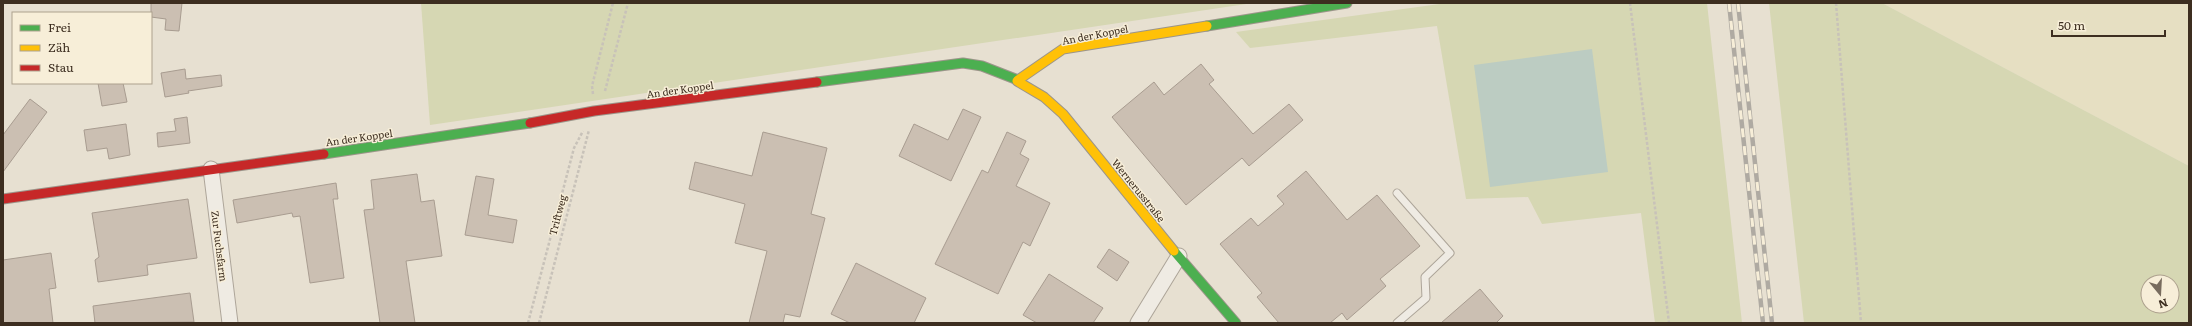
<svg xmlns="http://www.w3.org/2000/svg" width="2192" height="326" viewBox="0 0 2192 326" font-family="Literata,serif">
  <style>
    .farmland { fill: #e6dfc2 }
    .green { fill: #d6d7b3; fill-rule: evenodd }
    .water { fill: #bcccc2 }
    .building { fill: #cbbfb2; stroke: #a89c90 }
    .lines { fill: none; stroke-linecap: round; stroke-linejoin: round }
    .lane-casing { stroke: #ada599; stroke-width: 9 }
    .street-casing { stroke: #ada599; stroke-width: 17 }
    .fast-casing { stroke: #9c958a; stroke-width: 11 }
    .slow-casing { stroke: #9c958a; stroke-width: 11 }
    .jam-casing { stroke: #9c958a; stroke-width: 11 }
    .path { stroke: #c8c2b9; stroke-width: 2.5; stroke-dasharray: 3 2; stroke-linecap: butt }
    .lane { stroke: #efebe3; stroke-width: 7 }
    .street { stroke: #efebe3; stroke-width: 15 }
    .fast { stroke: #4caf50; stroke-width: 9 }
    .slow { stroke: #ffc107; stroke-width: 9 }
    .jam { stroke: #c62828; stroke-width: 9 }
    .rail-casing { stroke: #afaaa2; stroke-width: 4.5 }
    .rail { stroke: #f7eed8; stroke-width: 3; stroke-dasharray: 9; stroke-linecap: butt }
    .labels { text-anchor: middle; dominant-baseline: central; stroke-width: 3; stroke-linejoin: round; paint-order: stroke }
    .street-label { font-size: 10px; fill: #3d2e20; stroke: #f7eed8 }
  </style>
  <rect width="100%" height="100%" fill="#e7e0d1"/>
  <polygon class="farmland" points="1882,3 2189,3 2189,166"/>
  <g class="green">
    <polygon points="421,3 1253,3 430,125"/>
    <polygon points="1447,3 1707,3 1742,323 1655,323 1641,213 1542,224 1528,197 1466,199 1437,26 1250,48 1236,32"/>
    <path d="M1769,3H1882L2189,166V323H1804ZM2148,282H2172V306H2148Z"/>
  </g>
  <polygon class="water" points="1592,49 1608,172 1490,187 1474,65"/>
  <g class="building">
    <polygon points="151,3 182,3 179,31 165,30 166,19 151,17"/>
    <polygon points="1201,64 1214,80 1209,84 1253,134 1289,104 1303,120 1249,166 1242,158 1186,205 1112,117 1154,82 1164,95"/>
    <polygon points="185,69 186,79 221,75 222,86 188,91 189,93 165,97 161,73"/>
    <polygon points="98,83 123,83 127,102 102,106"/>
    <polygon points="30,99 47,112 3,172 3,135"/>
    <polygon points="963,109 981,117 951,181 899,156 914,124 948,140"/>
    <polygon points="187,117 190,143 158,147 157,133 176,131 174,119"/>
    <polygon points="126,124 130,155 109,159 107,148 87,151 84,130"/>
    <polygon points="763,132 827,148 811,214 825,218 800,317 785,314 783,323 749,323 767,251 735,243 745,204 689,189 695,162 752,176"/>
    <polygon points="1007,132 1026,141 1020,154 1029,159 1016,186 1050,203 1030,246 1023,242 998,294 935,264 982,170 988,173"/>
    <polygon points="1306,171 1347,220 1377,195 1420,246 1380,279 1386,286 1347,320 1342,313 1330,323 1279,323 1257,297 1262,293 1220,244 1251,218 1258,226 1284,204 1277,196"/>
    <polygon points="417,174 421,202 434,200 442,256 406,261 415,323 380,323 364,210 374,209 371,180"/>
    <polygon points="476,176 494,179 488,215 517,220 513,243 465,235"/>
    <polygon points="336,183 338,199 333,199 344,278 310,283 300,216 293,217 292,213 237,223 233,200"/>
    <polygon points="188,199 197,258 147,265 148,275 98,282 95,260 99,257 92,213"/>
    <polygon points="1109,249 1129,262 1117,281 1097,267"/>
    <polygon points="51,253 56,288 49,289 53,323 3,323 3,260"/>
    <polygon points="856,263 926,298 914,323 850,323 831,314"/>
    <polygon points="1049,274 1103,308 1093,323 1037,323 1023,315"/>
    <polygon points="1480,289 1503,316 1496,323 1441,323"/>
    <polygon points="190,293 194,322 95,323 93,306"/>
  </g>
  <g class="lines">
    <defs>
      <polyline id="lane" points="1397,323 1426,298 1425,277 1450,253 1397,193"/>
      <g id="street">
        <polyline points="211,169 230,323"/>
        <polyline points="1138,323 1179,256"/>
      </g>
      <g id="fast">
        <polyline points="1207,26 1347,3"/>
        <polyline points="817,82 963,63 982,66 1018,80"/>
        <polyline points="324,154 530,123"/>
        <polyline points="1174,251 1236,323"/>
      </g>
      <g id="slow">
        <polyline points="1018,80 1063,49 1207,26"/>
        <polyline points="1017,81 1044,97 1063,114 1174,251"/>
      </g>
      <g id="jam">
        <polyline points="530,123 594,111 817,82"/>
        <polyline points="3,199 324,154"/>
      </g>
    </defs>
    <use href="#lane" class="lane-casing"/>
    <use href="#street" class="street-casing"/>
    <use href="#fast" class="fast-casing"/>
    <use href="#slow" class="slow-casing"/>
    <use href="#jam" class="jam-casing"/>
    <g class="path">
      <polyline points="1630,3 1669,323"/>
      <polyline points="1836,3 1861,323"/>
      <polyline points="605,91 628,3"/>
      <polyline points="593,94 592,86 613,3"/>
      <polyline points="528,323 574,148 583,131"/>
      <polyline points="539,323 589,130"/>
    </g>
    <use href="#lane" class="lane"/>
    <use href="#street" class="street"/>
    <use href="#fast" class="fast"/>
    <use href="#slow" class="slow"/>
    <use href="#jam" class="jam"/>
    <defs>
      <g id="rail">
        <polyline points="1729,3 1763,323"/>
        <polyline points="1738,3 1772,323"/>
      </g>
    </defs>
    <use href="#rail" class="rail-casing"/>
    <use href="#rail" class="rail"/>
  </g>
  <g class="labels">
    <g class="street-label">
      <text transform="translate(1095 34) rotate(-11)">An der Koppel</text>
      <text transform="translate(680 89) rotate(-8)">An der Koppel</text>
      <text transform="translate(359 137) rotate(-8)">An der Koppel</text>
      <text transform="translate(1139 190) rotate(51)">Wernerusstraße</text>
      <text transform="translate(557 215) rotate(-75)">Triftweg</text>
      <text transform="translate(220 246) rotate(83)">Zur Fuchsfarm</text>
    </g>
  </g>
  <rect width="2192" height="326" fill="none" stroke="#3d2e20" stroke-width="8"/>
  <rect x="12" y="12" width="140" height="72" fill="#f7eed8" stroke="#ada18e"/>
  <rect x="20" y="25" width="20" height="6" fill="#4caf50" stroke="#ada18e"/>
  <text x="48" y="32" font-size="12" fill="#3d2e20">Frei</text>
  <rect x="20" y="45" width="20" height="6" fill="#ffc107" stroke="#ada18e"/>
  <text x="48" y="52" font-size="12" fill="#3d2e20">Zäh</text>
  <rect x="20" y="65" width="20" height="6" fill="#c62828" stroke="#ada18e"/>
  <text x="48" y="72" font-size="12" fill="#3d2e20">Stau</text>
  <g transform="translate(2160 294) rotate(162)"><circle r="19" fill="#f7eed8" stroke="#ada18e"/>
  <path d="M0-3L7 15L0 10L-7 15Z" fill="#786c5e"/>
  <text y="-6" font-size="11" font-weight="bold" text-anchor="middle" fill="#3d2e20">N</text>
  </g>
  <path d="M2052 30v6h113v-6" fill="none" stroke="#3d2e20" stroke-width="2"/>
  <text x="2058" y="30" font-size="12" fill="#3d2e20" stroke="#f7eed8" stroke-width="3" paint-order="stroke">50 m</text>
</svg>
